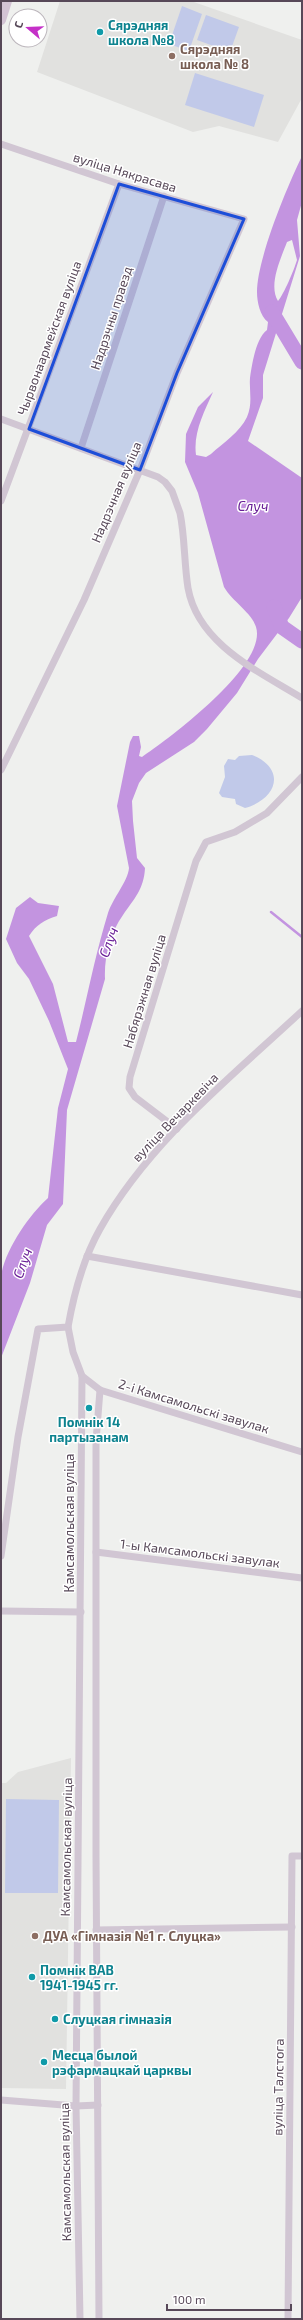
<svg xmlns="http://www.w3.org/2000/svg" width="303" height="2320" viewBox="0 0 303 2320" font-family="'Exo 2',sans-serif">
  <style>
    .education { fill: #e1e1df }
    .green { fill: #c1c9e9 }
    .water { fill: #c394e0; fill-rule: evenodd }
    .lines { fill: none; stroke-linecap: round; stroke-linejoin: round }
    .stream { stroke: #c394e0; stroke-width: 2.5 }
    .river { stroke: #c394e0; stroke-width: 15 }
    .street { stroke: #d1c6d3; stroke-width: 7 }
    .secondary { stroke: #d3c3d4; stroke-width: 10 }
    .marked { fill: #1d4ed8; fill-opacity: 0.2; stroke: #1d4ed8; stroke-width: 3; stroke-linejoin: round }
    .culture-dot { fill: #0f9aa8; stroke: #fff; stroke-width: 1.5 }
    .education-dot { fill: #8d6e63; stroke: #fff; stroke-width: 1.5 }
    .labels { text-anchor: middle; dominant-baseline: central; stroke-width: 3; stroke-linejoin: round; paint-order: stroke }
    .culture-label { font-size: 13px; font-weight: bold; fill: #0d838f; stroke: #fff; text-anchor: start }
    .education-label { font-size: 13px; font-weight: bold; fill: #785e54; stroke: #fff; text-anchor: start }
    .street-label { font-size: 13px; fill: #574858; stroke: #fff }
    .water-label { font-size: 14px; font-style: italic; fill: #691e96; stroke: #fff }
  </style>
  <rect width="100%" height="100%" fill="#eff0ee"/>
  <g class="education">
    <polygon points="60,1 191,1 302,40 302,98 278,142 219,126 193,132 37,72"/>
    <polygon points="71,1758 66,2089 1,2088 1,1783 6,1783 18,1772"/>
  </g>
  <g class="green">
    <polygon points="182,6 202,14 189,51 169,44"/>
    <polygon points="206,15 239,27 230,52 197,40"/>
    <polygon points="195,73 264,95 254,127 185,105"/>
    <path d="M252,755C287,769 277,799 245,808L236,804L235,799L222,797L219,793L225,777L224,766L228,759L235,760L239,756Z"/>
    <polygon points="6,1799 59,1800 58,1893 5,1893"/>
  </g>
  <path class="water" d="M302,156V202L297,220L300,256L263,375V398L248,441L302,478V597L289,618L258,659L237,693L207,729L194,742L146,773L139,783L132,801L133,821L137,858L145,868C144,889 134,899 123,915C110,933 104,957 105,979L67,1110L63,1204L47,1225L30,1283L1,1358C1,1334 0,1299 1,1276C5,1250 29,1215 48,1198L58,1108L68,1069L49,1021L29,979L17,963L6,939L16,908L30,897L38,903L59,906L57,916C44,920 36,925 29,936L53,984L68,1042H76C87,999 95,955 108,913C113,898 128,881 129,868L117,806L130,742L133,736H139L141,747L139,756L142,757C170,738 268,665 256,627C252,613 232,601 224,587L198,493L185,462L186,434L198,407L213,392C204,412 193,433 196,455L206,457L211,454C223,443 240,432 247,417C253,403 249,391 250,378C252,364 256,338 267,330L268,322C260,316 257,302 257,292C257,259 287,187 302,156ZM292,240L297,260C294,270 284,294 278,301C268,285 281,258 287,242Z"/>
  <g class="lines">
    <polyline class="stream" points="271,912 302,937"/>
    <g class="river">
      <polyline points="272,312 302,362"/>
      <polyline points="274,607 282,627 302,641"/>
    </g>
    <g class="street">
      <polyline points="1,144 119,184 244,219 177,373 140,470 84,600 1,770"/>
      <path d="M1,419L158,477L165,482L172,491L180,513C185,537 184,563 188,588C198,644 258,671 302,698"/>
      <polyline points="81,448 164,196"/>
      <polyline points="1,501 119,184"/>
      <polyline points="177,1129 135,1097 129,1088 130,1077 196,861 206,842 235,832 267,813 302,777"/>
      <polyline points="87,1256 302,1295"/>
      <polyline points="68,1327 73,1352 82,1376 76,2106 80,2319"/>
      <polyline points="82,1376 100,1390 302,1452"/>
      <polyline points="96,1552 302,1578"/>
      <path d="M1,1556L18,1437L38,1329L68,1327C74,1293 83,1259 100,1229C149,1142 230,1078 302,1011"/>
      <polyline points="1,1611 81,1612"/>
      <polyline points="96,1930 292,1927"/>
      <polyline points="1,2100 76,2106 98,2105"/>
      <polyline points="99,2319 96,1855 96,1441 100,1390"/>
      <polyline points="288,2319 292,1856 302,1856"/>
    </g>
    <polyline class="secondary" points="1,20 7,1"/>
  </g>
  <path class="marked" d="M119,184L244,219L177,373L140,470L29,429Z"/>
  <g class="culture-dot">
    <circle cx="100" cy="32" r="4"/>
    <circle cx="89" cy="1408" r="4"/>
    <circle cx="32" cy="1977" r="4"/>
    <circle cx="55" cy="2019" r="4"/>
    <circle cx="44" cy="2062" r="4"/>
  </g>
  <g class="education-dot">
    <circle cx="172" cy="56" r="4"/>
    <circle cx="35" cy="1936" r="4"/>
  </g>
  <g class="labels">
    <g class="culture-label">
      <text x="108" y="25">Сярэдняя<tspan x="108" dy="15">школа №8</tspan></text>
      <text x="89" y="1422" text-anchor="middle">Помнік 14<tspan x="89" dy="15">партызанам</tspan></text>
      <text x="40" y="1970">Помнік ВАВ<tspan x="40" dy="15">1941-1945 гг.</tspan></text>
      <text x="63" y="2019">Слуцкая гімназія</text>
      <text x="52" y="2055">Месца былой<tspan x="52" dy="15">рэфармацкай царквы</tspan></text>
    </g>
    <g class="education-label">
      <text x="180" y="49">Сярэдняя<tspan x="180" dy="15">школа № 8</tspan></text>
      <text x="43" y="1936">ДУА «Гімназія №1 г. Слуцка»</text>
    </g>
    <g class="street-label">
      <text transform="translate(125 172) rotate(17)">вуліца Някрасава</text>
      <text transform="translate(111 318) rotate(-72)">Надрэчны праезд</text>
      <text transform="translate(49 338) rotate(-70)">Чырвонаармейская вуліца</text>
      <text transform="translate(116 492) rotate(-67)">Надрэчная вуліца</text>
      <text transform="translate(144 991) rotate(-73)">Набярэжная вуліца</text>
      <text transform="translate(175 1117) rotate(-46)">вуліца Вечаркевіча</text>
      <text transform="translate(194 1406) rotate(17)">2-і Камсамольскі завулак</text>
      <text transform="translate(69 1523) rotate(-90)">Камсамольская вуліца</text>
      <text transform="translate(200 1553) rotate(7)">1-ы Камсамольскі завулак</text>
      <text transform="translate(66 1847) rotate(-89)">Камсамольская вуліца</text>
      <text transform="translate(278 2087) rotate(-89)">вуліца Талстога</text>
      <text transform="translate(65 2172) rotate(-91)">Камсамольская вуліца</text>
    </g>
    <g class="water-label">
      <text x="253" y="505">Случ</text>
      <text transform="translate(108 942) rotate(-70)">Случ</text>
      <text transform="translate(22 1263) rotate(-70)">Случ</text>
    </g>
  </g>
  <rect width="303" height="2320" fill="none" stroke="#574858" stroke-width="4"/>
  <g transform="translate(28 28) rotate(289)"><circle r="19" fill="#ffffff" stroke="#bcb6bc"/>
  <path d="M0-3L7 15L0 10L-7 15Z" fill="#c530c8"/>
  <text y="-6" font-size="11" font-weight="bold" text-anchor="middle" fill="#574858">С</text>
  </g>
  <path d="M167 2304v6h124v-6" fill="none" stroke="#574858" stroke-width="2"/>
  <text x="173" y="2304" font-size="12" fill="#574858" stroke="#ffffff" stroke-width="3" paint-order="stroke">100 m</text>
</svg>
